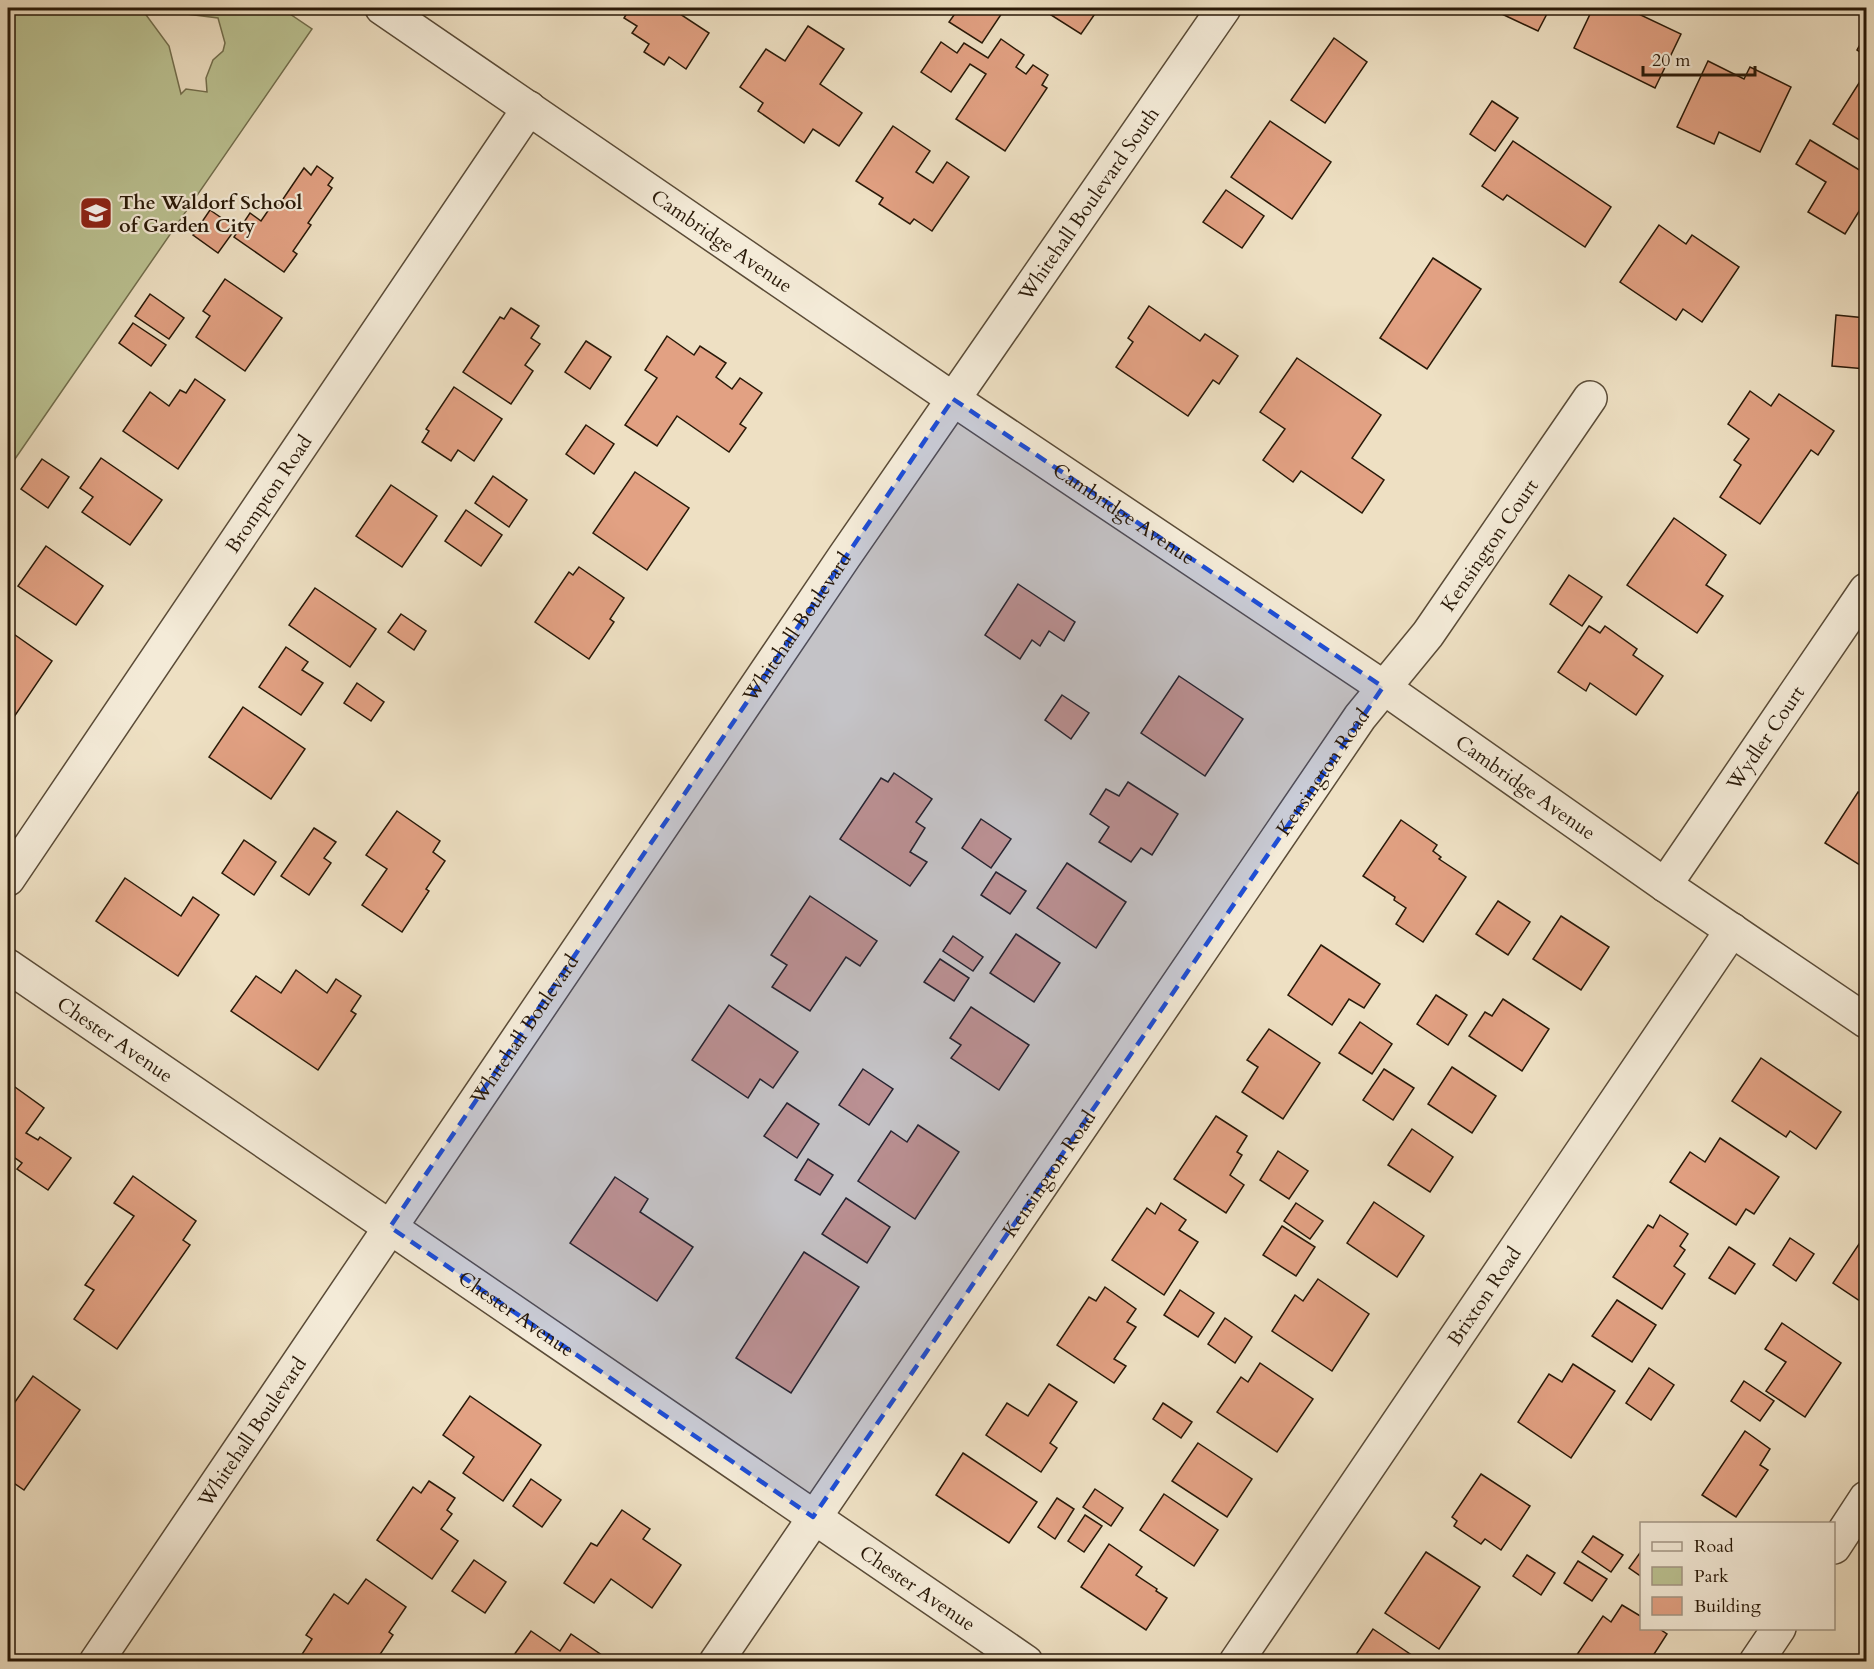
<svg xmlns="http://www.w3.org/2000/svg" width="1874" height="1669" viewBox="0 0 1874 1669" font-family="Cardo,serif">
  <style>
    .green { fill: #bbc292; stroke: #726e4d; stroke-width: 1.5 }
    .building { fill: #e2a183; stroke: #291908; stroke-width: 1.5 }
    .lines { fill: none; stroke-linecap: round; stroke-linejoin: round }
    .street-casing { stroke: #5a4b37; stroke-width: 36 }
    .street { stroke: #f4ebd8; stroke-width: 33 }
    .marked { fill: #1d4ed8; fill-opacity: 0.2; stroke: #1d4ed8; stroke-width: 4.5; stroke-dasharray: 12 8; stroke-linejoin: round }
    .labels { text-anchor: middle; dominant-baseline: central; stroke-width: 4.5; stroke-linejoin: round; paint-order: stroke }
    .poi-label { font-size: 20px; font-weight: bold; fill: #291908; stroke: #f4ebd8; text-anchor: start }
    .street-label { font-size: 20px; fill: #291908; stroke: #f4ebd8 }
  </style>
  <rect width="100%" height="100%" fill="#eee0c3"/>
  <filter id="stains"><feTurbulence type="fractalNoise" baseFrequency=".00333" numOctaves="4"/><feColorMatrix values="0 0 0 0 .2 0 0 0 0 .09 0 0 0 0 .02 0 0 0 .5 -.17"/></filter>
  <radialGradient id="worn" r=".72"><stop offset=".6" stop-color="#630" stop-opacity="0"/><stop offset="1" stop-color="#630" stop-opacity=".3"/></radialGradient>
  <polygon class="green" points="8,8 141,8 169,46 181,94 186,89 207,92 206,78 213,60 223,51 225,43 218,18 155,10 152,8 281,8 312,29 8,469"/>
  <g class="building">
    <polygon points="630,8 671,8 709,33 686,69 669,57 664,65 644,52 649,44 632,33 637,26 624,18"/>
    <polygon points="959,8 1000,8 1004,10 982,43 949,22"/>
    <polygon points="1040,8 1099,8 1081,34"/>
    <polygon points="1489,8 1550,8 1538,31"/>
    <polygon points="1593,8 1626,8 1681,34 1655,88 1574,48"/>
    <polygon points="808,26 844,49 820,84 862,113 839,146 813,129 804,143 758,111 763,103 740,87 766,49 785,61"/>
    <polygon points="1866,34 1866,56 1857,50"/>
    <polygon points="1334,38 1367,62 1325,123 1291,100"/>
    <polygon points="1001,39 1024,55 1016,67 1026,74 1033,65 1048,75 1042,85 1047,88 1005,151 956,119 986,74 970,64 951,92 921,72 941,42 957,53 964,43 988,58"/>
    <polygon points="1708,61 1744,79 1750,67 1791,87 1760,152 1719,132 1714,144 1677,127"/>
    <polygon points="1859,83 1866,88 1866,144 1833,124"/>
    <polygon points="1492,101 1518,118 1495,151 1470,134"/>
    <polygon points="1270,121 1331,162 1292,219 1231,177"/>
    <polygon points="893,126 930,151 916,172 933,183 947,162 969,177 932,231 914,219 910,224 879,204 883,198 856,181"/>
    <polygon points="1810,140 1866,174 1866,200 1845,234 1808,212 1826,182 1796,164"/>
    <polygon points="1513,141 1611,207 1585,247 1507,195 1503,200 1482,186"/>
    <polygon points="317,166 333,178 328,185 332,188 308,223 311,225 293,251 297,254 284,272 234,237 250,213 261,221 274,202 279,205 304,168 311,175"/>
    <polygon points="1226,190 1264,216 1242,248 1203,222"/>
    <polygon points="210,210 236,228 218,253 193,235"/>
    <polygon points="1659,225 1686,244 1692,235 1739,267 1702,322 1683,309 1676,320 1620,282"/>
    <polygon points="1433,258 1481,289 1427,369 1380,338"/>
    <polygon points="225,279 282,318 245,371 196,337 210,316 203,311"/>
    <polygon points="150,294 184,318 169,339 135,316"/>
    <polygon points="1149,306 1200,341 1205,334 1238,356 1219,384 1213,380 1188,416 1116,367 1133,342 1128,338"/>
    <polygon points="511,308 539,326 531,338 540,344 525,365 533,371 511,404 463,372 500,317 504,319"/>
    <polygon points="1836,315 1866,318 1866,369 1832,366"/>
    <polygon points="133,323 166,345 151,366 119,343"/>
    <polygon points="667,336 694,355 700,346 726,363 716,377 732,389 740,378 762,393 740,424 746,428 729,452 677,416 657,446 625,425 657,378 645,370"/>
    <polygon points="586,341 611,357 590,389 565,372"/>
    <polygon points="1297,358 1381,415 1352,458 1384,480 1362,513 1301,471 1293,482 1263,460 1285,429 1260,412"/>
    <polygon points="195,379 225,400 178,469 123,431 150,392 169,406 180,390 186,393"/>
    <polygon points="454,387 502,419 474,461 458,450 451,461 422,442 429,431 426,429"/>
    <polygon points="1750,391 1771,406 1779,394 1834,431 1818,455 1811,450 1760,524 1720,497 1741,465 1734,460 1749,439 1728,424"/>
    <polygon points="586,425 614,444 594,474 566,454"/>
    <polygon points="101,458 162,500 130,545 82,512 93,497 80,488"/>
    <polygon points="42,459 69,477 48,508 21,489"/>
    <polygon points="635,472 689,508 647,570 593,533"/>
    <polygon points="493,476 527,500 509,527 475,503"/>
    <polygon points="391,485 437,516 402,567 356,536"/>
    <polygon points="466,510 502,535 481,566 445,541"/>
    <polygon points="1674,518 1726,555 1706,585 1723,596 1697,633 1627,585"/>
    <polygon points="46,546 103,586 76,625 18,586"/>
    <polygon points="579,567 624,598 610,619 614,622 589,659 535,622 569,572 573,575"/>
    <polygon points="1569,575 1602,597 1582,626 1550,604"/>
    <polygon points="1018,584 1075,622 1064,641 1049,631 1040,646 1032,640 1020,659 985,635"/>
    <polygon points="315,588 376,629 350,667 289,625"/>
    <polygon points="401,614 426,631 414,650 388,632"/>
    <polygon points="1589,626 1600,633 1605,626 1637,649 1633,655 1663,676 1636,715 1590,683 1586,691 1558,672"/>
    <polygon points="8,630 52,661 14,717 8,712"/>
    <polygon points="286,647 308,662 302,670 323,683 301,715 259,687"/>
    <polygon points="1179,676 1243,719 1205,776 1141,733"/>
    <polygon points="357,683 384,702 371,721 344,703"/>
    <polygon points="1062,695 1089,713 1071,739 1045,720"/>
    <polygon points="243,707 305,749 271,799 209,757"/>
    <polygon points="894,773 932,799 916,822 925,828 910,852 927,862 910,886 840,839 881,778 888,782"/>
    <polygon points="1128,782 1178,814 1152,855 1141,848 1131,862 1099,842 1109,827 1090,814 1106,789 1119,796"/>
    <polygon points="1858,792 1866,797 1866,869 1825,843"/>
    <polygon points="397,811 440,841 433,852 445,861 426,889 429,891 402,932 362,905 387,869 366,855"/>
    <polygon points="981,819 1011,839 991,868 962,848"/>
    <polygon points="1401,820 1437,845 1433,851 1441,857 1439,859 1466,877 1423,942 1396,924 1406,908 1394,900 1395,897 1363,876"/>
    <polygon points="314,828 336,842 324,858 331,863 309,895 281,876"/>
    <polygon points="244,840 276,862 254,895 222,873"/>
    <polygon points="1067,863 1126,902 1096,948 1037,908"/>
    <polygon points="996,872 1026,891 1010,914 981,895"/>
    <polygon points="125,878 181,916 193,897 219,915 178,976 96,921"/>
    <polygon points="810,896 877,941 860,966 846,957 810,1011 772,987 787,965 771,955"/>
    <polygon points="1498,901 1530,922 1508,955 1476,934"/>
    <polygon points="1561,916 1609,947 1581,990 1533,959"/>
    <polygon points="1016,934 1060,963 1034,1002 990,973"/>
    <polygon points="953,936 983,957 973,971 943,951"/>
    <polygon points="1321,945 1380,984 1364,1008 1349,999 1332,1025 1288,995"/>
    <polygon points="940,959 969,978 954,1001 924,982"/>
    <polygon points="296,970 327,993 336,979 361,996 351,1011 356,1014 318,1070 231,1011 256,976 281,993"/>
    <polygon points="1436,995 1467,1015 1448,1045 1417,1024"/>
    <polygon points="1503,999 1549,1029 1522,1071 1469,1036 1485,1012 1492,1016"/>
    <polygon points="729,1005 798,1052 773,1088 760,1079 748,1098 692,1060"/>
    <polygon points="971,1007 1029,1045 999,1090 951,1058 961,1045 950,1038"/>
    <polygon points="1360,1022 1392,1044 1372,1074 1339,1053"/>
    <polygon points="1269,1029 1320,1063 1283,1119 1242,1092 1258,1067 1247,1060"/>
    <polygon points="1761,1058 1841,1112 1816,1149 1790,1131 1786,1137 1732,1101"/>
    <polygon points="1452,1067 1496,1096 1472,1133 1428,1104"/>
    <polygon points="863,1069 893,1089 869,1125 839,1105"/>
    <polygon points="1384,1069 1414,1088 1393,1120 1363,1100"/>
    <polygon points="8,1082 44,1108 26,1133 38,1140 40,1137 71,1158 48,1190 17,1169 22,1163 8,1153"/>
    <polygon points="787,1103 819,1124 797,1158 764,1136"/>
    <polygon points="1216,1116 1247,1136 1237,1152 1242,1155 1230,1175 1244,1185 1226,1213 1174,1179"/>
    <polygon points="918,1125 959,1152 915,1219 858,1181 891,1131 907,1142"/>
    <polygon points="1412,1129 1453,1157 1430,1192 1388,1165"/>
    <polygon points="1720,1138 1779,1177 1754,1214 1746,1209 1736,1225 1670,1182 1690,1152 1705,1162"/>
    <polygon points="1278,1151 1308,1171 1289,1199 1260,1180"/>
    <polygon points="808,1159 833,1175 820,1195 795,1180"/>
    <polygon points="133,1176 196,1221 183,1240 190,1245 117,1349 74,1319 94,1290 85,1285 134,1216 114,1203"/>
    <polygon points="615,1177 648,1199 640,1212 693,1247 657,1301 570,1243"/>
    <polygon points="846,1198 890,1227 867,1263 822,1234"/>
    <polygon points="1374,1202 1424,1236 1397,1277 1347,1243"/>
    <polygon points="1161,1203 1186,1220 1179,1230 1198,1242 1164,1295 1112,1260 1147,1208 1155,1214"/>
    <polygon points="1296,1203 1323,1221 1310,1239 1284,1221"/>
    <polygon points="1660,1215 1688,1234 1680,1246 1685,1250 1674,1266 1685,1274 1662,1309 1613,1277 1648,1225 1653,1228"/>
    <polygon points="1282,1226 1315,1247 1296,1276 1263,1255"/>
    <polygon points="1790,1238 1814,1254 1796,1281 1773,1265"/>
    <polygon points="1861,1241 1866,1245 1866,1305 1833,1283"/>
    <polygon points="1729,1247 1755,1264 1735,1294 1709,1278"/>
    <polygon points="804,1252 859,1287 791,1393 736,1358"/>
    <polygon points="1318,1279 1369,1314 1332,1371 1272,1331 1295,1295 1303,1301"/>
    <polygon points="1105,1287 1136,1309 1127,1322 1136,1327 1114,1359 1126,1366 1114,1383 1057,1345 1089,1297 1096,1301"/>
    <polygon points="1180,1290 1214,1313 1198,1337 1164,1315"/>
    <polygon points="1617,1300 1656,1325 1632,1362 1592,1336"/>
    <polygon points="1225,1318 1252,1337 1235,1363 1208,1344"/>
    <polygon points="1782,1323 1841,1363 1805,1417 1766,1391 1786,1362 1765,1349"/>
    <polygon points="1260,1363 1313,1399 1277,1452 1217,1412 1241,1377 1248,1382"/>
    <polygon points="1573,1364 1615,1391 1571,1458 1518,1422 1549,1374 1562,1382"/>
    <polygon points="1649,1368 1674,1385 1651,1420 1626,1403"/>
    <polygon points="33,1376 80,1410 24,1490 8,1479 8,1412"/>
    <polygon points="1744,1381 1774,1401 1760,1421 1731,1401"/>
    <polygon points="1049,1384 1077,1402 1050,1443 1057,1448 1041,1472 986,1435 1007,1403 1028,1416"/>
    <polygon points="470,1396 541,1445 503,1501 463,1473 474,1457 443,1435"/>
    <polygon points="1163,1403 1192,1422 1181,1438 1153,1419"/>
    <polygon points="1745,1431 1770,1449 1760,1465 1768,1470 1736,1517 1702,1495"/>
    <polygon points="1198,1443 1252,1479 1227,1517 1172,1481"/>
    <polygon points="963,1453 1037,1502 1009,1543 936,1495"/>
    <polygon points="1481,1474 1530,1506 1501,1550 1485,1539 1481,1544 1454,1526 1457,1521 1452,1517"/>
    <polygon points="531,1479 561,1500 542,1527 513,1506"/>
    <polygon points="429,1481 455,1498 447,1510 452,1514 441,1529 458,1541 432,1579 377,1540 413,1487 421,1493"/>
    <polygon points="1095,1489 1123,1508 1111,1526 1083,1507"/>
    <polygon points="1164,1494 1218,1530 1194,1566 1140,1530"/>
    <polygon points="1057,1498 1074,1509 1055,1539 1038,1527"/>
    <polygon points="622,1510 650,1529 643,1539 681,1565 652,1608 611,1579 594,1603 564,1583 591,1543 597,1546"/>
    <polygon points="1085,1515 1102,1526 1084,1552 1068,1541"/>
    <polygon points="1593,1536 1623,1555 1611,1572 1582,1552"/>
    <polygon points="1109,1544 1142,1567 1136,1575 1157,1589 1156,1591 1167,1598 1146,1630 1081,1587"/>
    <polygon points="1642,1550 1642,1577 1629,1568"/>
    <polygon points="1426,1552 1480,1587 1439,1649 1385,1613"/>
    <polygon points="1527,1555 1555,1573 1541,1595 1513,1576"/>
    <polygon points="474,1560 506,1582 485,1613 452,1591"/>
    <polygon points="1578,1561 1607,1579 1592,1601 1564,1583"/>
    <polygon points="366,1579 406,1607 389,1632 393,1635 375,1662 297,1662 312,1639 306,1635 334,1594 348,1604"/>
    <polygon points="1622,1605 1642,1617 1642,1628 1658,1628 1667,1634 1649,1662 1572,1662 1603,1616 1611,1622"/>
    <polygon points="1373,1629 1422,1662 1351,1662"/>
    <polygon points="531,1631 560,1651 571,1634 612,1662 509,1662"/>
  </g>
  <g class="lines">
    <defs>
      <g id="street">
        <path id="s1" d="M382,8L953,399L1383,687L1665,885L1866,1021"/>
        <path id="s2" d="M8,879L529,108"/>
        <path id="s3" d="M1665,885L1866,590"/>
        <path id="s4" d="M8,966L1026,1662"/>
        <polyline points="1834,1547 1866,1498"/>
        <path id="s5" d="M96,1662L844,557L1224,8"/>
        <path id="s6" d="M716,1662L1360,717L1428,634L1590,398"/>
        <path id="s7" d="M1236,1662L1732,930"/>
        <polyline points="1756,1662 1779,1628"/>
      </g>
    </defs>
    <use href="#street" class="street-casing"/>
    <use href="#street" class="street"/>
  </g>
  <path class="marked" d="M953,399L1383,687L813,1517L390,1227Z"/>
  <defs>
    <symbol id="school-square" viewBox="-11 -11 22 22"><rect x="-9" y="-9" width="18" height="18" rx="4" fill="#8f2418" stroke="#f4ebd8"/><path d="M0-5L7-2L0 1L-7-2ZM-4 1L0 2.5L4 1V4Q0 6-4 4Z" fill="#fff"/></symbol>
  </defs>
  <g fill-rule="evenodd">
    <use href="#school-square" x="77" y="194" width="38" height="38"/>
  </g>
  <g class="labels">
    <g class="poi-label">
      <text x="119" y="202">The Waldorf School<tspan x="119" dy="23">of Garden City</tspan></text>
    </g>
    <g class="street-label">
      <text stroke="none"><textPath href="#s5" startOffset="1764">Whitehall Boulevard South</textPath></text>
      <text stroke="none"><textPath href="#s1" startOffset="412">Cambridge Avenue</textPath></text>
      <text stroke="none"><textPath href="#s2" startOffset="465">Brompton Road</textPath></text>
      <text stroke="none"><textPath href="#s1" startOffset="898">Cambridge Avenue</textPath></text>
      <text stroke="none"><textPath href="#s6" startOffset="1359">Kensington Court</textPath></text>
      <text stroke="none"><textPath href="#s5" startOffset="1250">Whitehall Boulevard</textPath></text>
      <text stroke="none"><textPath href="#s3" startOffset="178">Wydler Court</textPath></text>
      <text stroke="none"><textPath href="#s6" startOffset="1077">Kensington Road</textPath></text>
      <text stroke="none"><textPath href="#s1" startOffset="1384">Cambridge Avenue</textPath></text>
      <text stroke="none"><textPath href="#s5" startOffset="764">Whitehall Boulevard</textPath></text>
      <text stroke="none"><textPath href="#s4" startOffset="130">Chester Avenue</textPath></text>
      <text stroke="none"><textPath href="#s6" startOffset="591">Kensington Road</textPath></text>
      <text stroke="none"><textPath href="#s7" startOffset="442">Brixton Road</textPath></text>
      <text stroke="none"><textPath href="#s4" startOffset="616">Chester Avenue</textPath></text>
      <text stroke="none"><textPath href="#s5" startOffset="278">Whitehall Boulevard</textPath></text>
      <text stroke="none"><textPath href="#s4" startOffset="1102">Chester Avenue</textPath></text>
    </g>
  </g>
  <rect width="1874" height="1669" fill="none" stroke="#eee0c3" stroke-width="30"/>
  <rect x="9" y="9" width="1856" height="1651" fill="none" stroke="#291908" stroke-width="3"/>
  <rect x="15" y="15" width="1844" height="1639" fill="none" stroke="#291908" stroke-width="1.5"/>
  <rect x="1640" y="1522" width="195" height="108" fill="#f4ebd8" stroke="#a39785" stroke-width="1.5"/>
  <rect x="1652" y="1542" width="30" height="9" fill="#f4ebd8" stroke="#a39785" stroke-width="1.5"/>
  <text x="1694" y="1552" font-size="18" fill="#291908">Road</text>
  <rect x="1652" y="1567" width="30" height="18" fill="#bbc292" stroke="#a39785" stroke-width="1.5"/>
  <text x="1694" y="1582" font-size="18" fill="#291908">Park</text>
  <rect x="1652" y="1597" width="30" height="18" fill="#e2a183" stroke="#a39785" stroke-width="1.5"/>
  <text x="1694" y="1612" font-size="18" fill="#291908">Building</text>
  <path d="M1643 66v9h112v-9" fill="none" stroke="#291908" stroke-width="3"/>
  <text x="1652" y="66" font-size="18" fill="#291908" stroke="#f4ebd8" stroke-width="4.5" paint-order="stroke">20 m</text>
  <rect width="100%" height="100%" filter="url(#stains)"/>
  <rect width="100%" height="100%" fill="url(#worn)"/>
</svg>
